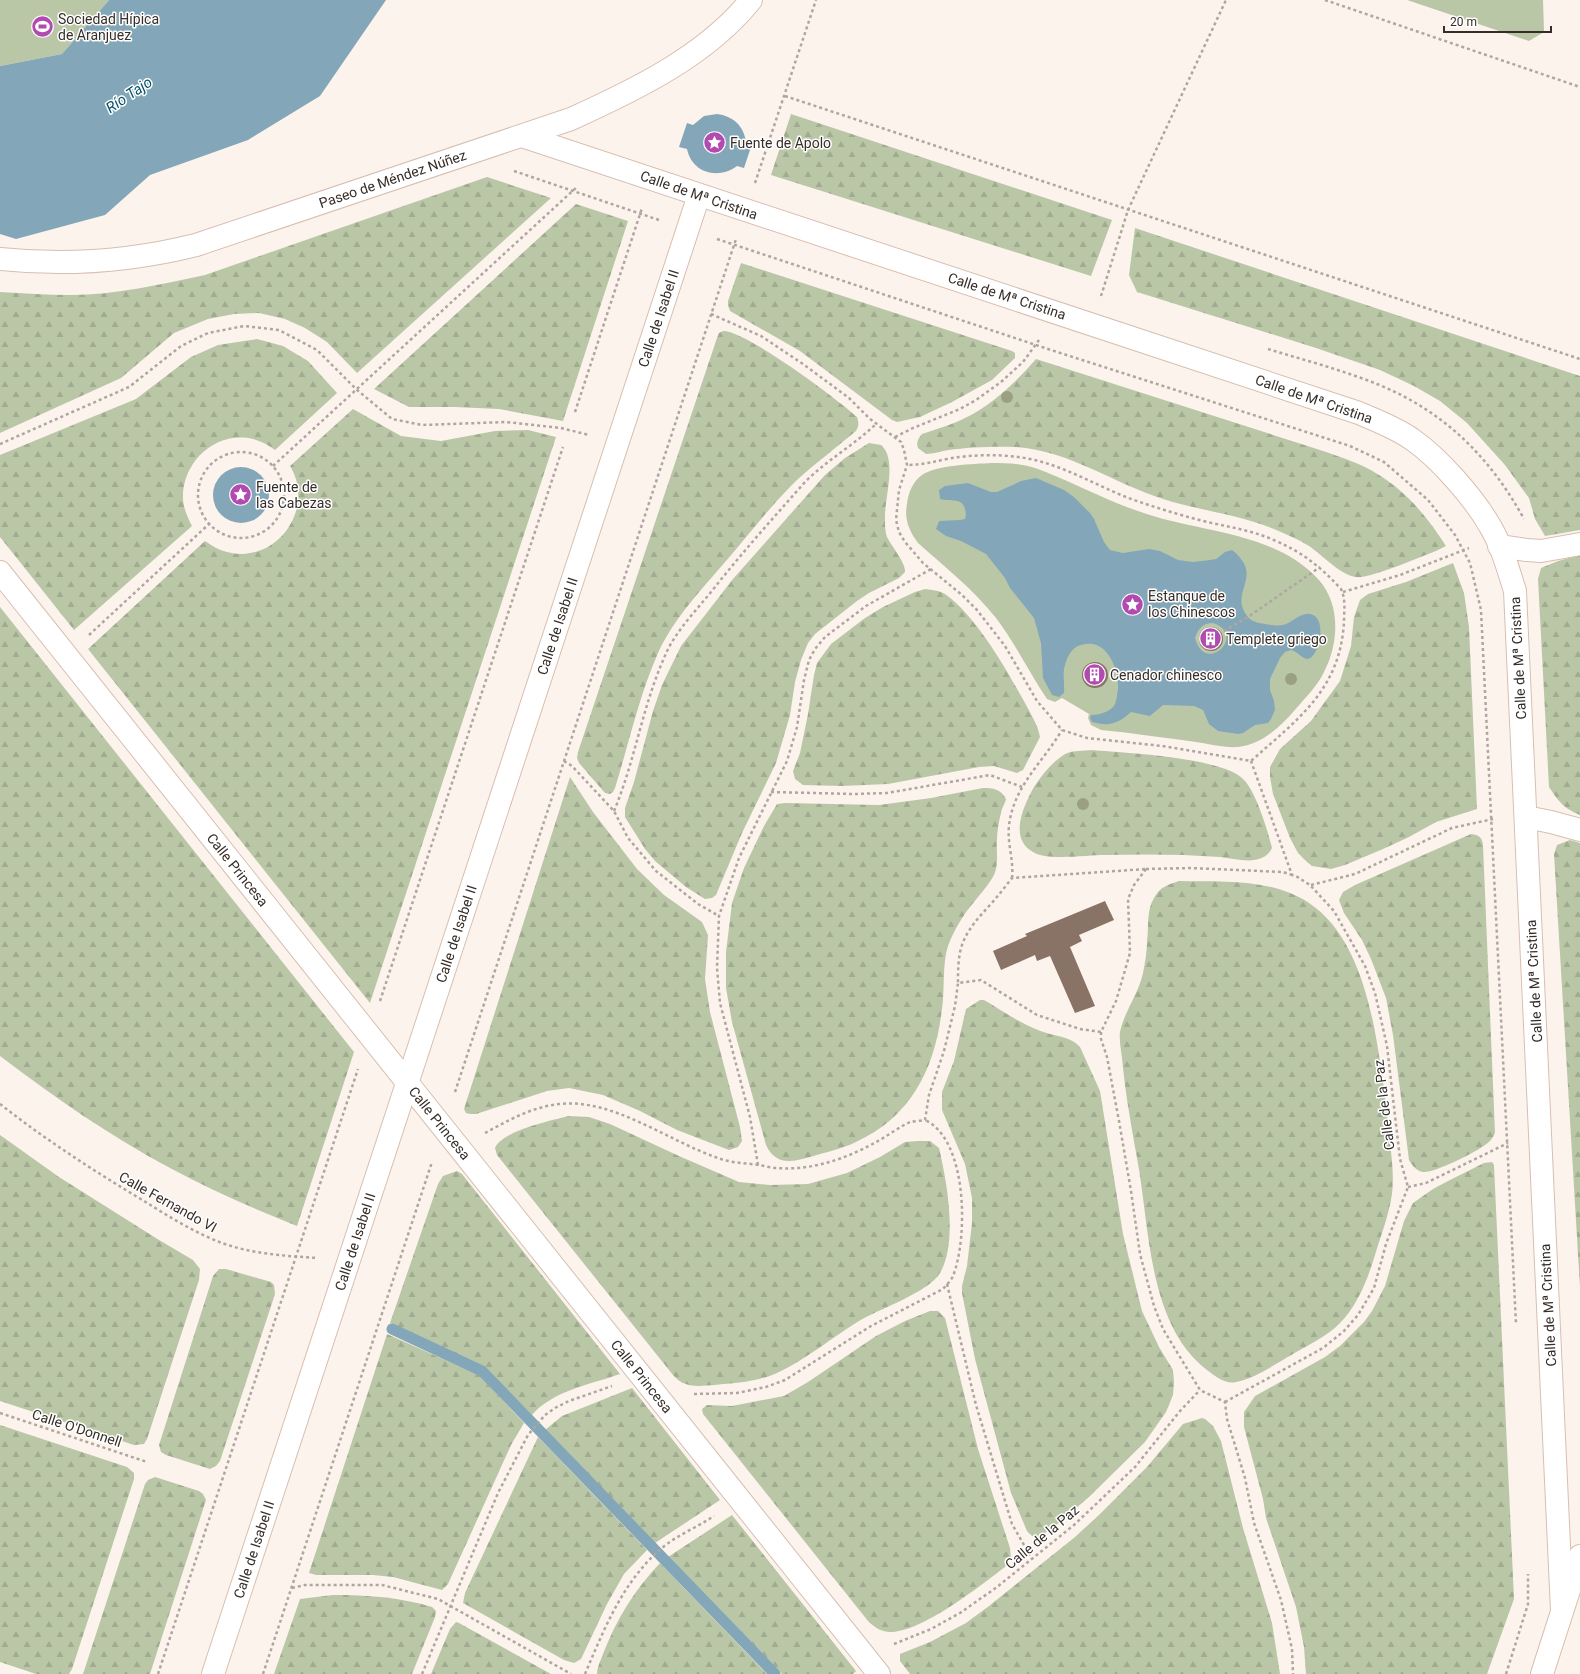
<svg xmlns="http://www.w3.org/2000/svg" width="1580" height="1674" viewBox="0 0 1580 1674" font-family="Roboto,sans-serif">
  <style>
    .forest { fill: url(#forest-firs) }
    .garden { fill: #bac7a7 }
    .water { fill: #83a7b8; fill-rule: evenodd }
    .lines { fill: none; stroke-linecap: round; stroke-linejoin: round }
    .stream { stroke: #83a7b8; stroke-width: 11 }
    .building { fill: #897366 }
    .minor-casing { stroke: #d7bfb1; stroke-width: 24 }
    .path { stroke: #afa6a0; stroke-width: 2.5; stroke-dasharray: 3 3; stroke-linecap: butt }
    .minor { stroke: #fff; stroke-width: 22 }
    .tree { fill: #9ba082 }
    .labels { text-anchor: middle; dominant-baseline: central; stroke-width: 3; stroke-linejoin: round; paint-order: stroke }
    .poi-label { font-size: 14px; fill: #362d28; stroke: #fff; text-anchor: start }
    .street-label { font-size: 14px; fill: #362d28; stroke: #fff }
    .water-label { font-size: 15px; font-style: italic; fill: #06526a; stroke: #fff }
  </style>
  <defs>
    <pattern id="forest-firs" width="22" height="20" patternUnits="userSpaceOnUse"><rect width="22" height="20" fill="#bac7a7"/><path d="M5 1l3.5 6h-7zM16 11l3.5 6h-7z" fill="#a0ab90"/></pattern>
  </defs>
  <rect width="100%" height="100%" fill="#fdf3ed"/>
  <g class="forest">
    <polygon points="791,114 1112,220 1091,276 771,175"/>
    <path d="M487,177L551,198L357,373L327,342L305,328L285,319L259,313L234,314L208,319L174,333L121,378L0,433V292C24,293 47,295 71,295C115,295 162,284 205,275Z"/>
    <polygon points="576,204 628,221 563,421 499,409 454,407 409,407 374,389"/>
    <polygon points="1135,228 1580,376 1580,530 1545,536 1535,519 1529,498 1505,465 1467,423 1440,401 1414,386 1380,370 1316,348 1137,292 1129,275"/>
    <polygon points="741,263 1012,351 1015,353 1015,358 992,380 952,402 920,417 897,422 892,420 800,351 730,311 728,305 728,301"/>
    <path d="M723,331C745,330 839,400 857,417C859,423 859,426 856,431C837,447 817,462 798,479C772,504 750,533 726,561C702,589 674,618 658,653C639,696 629,743 615,788L613,792L610,794L605,793L579,763L577,758L578,752L717,338L719,333Z"/>
    <path d="M257,339L283,346L308,361L337,393L275,450C268,445 261,441 253,439C215,430 181,463 183,500C184,510 188,518 192,526L74,630L0,537V455L136,399L191,357L218,345Z"/>
    <path d="M1036,359L1320,450C1340,457 1361,463 1379,475C1408,493 1428,518 1446,546L1436,551C1420,557 1370,579 1356,577C1342,576 1322,555 1309,546C1298,539 1285,534 1274,529C1238,514 1200,511 1163,499C1113,483 1070,451 1016,447C998,446 967,447 949,450C941,451 934,454 926,454L918,448C916,442 918,439 922,434C936,429 952,425 965,418C992,405 1017,381 1036,359Z"/>
    <path d="M353,409L401,436L441,441L495,431L528,430L556,437L370,1003L88,649L205,541C212,546 219,550 227,552C277,565 316,508 290,466Z"/>
    <path d="M869,443L881,445C898,459 884,499 885,519C885,525 885,532 887,537C892,547 906,563 905,572L899,578L869,593L857,601L815,634L808,643L801,660L795,682L790,715L776,763L742,833L716,895L712,898L705,899L686,887L655,861L645,849L625,817V808L634,782L653,711L662,685L681,646L733,579L825,475L845,458Z"/>
    <path d="M1580,555V815C1563,808 1559,802 1549,787L1538,579L1541,568L1558,561Z"/>
    <polygon points="1453,563 1464,593 1469,627 1477,809 1436,822 1409,837 1383,849 1345,865 1331,869 1312,866 1307,862 1298,853 1290,838 1273,794 1270,777 1270,767 1280,749 1311,721 1340,681 1351,646 1354,617 1360,600 1368,594 1406,582"/>
    <path d="M925,589C931,590 939,590 945,594C977,617 1006,669 1025,703C1030,713 1038,725 1040,737L1023,770L1017,773L994,766L979,767L888,784L842,786L803,785L795,779L793,771L800,753L808,714L814,675L817,663L831,644L865,618L883,607L915,592Z"/>
    <path d="M0,607L354,1052L297,1226C254,1209 211,1190 170,1168C110,1136 54,1097 0,1056Z"/>
    <path d="M1092,750C1124,753 1224,757 1244,780C1256,792 1268,831 1272,848C1263,867 1237,859 1220,857C1182,854 1143,854 1105,855C1088,855 1046,861 1033,852C1008,838 1024,805 1034,787C1042,775 1052,762 1065,754C1073,750 1084,751 1092,750Z"/>
    <polygon points="570,777 593,812 637,869 664,895 702,922 708,935 705,979 710,1012 740,1127 742,1141 738,1147 729,1150 677,1130 640,1111 603,1095 569,1088 547,1091 476,1114 470,1114 466,1113 464,1109"/>
    <path d="M983,788C993,788 1001,789 1006,799C1005,804 1002,807 1001,813C999,821 997,831 997,840C996,851 999,864 994,875C988,886 981,893 974,902C963,915 954,930 948,946C942,964 945,990 942,1009C935,1068 912,1116 856,1142C842,1149 826,1152 810,1157C792,1162 776,1166 766,1145L732,1022L726,988V952L732,903L744,868L764,826L777,804L785,803L879,805L931,798Z"/>
    <path d="M1471,834C1479,835 1482,837 1483,845L1495,1133C1493,1138 1490,1142 1485,1145C1474,1153 1435,1173 1423,1172C1416,1171 1412,1165 1409,1160L1393,1035L1386,998L1371,959L1362,940L1344,913L1339,900L1343,892L1355,885Z"/>
    <polygon points="1570,840 1580,843 1580,1287 1554,854 1557,845"/>
    <path d="M1179,881C1222,882 1272,878 1309,903C1355,933 1371,1003 1379,1055C1384,1084 1387,1113 1390,1143C1392,1160 1394,1177 1392,1194C1389,1215 1381,1235 1375,1255C1368,1278 1358,1305 1340,1323C1329,1335 1307,1346 1293,1354C1275,1364 1256,1378 1236,1382C1226,1385 1215,1376 1207,1370C1147,1324 1150,1226 1137,1158C1131,1125 1125,1091 1122,1058C1121,1050 1119,1040 1120,1032C1124,1012 1139,993 1143,973C1145,963 1147,952 1147,941C1149,927 1146,911 1154,898C1160,887 1167,885 1179,881Z"/>
    <path d="M980,1000H984C1005,1012 1026,1028 1050,1034C1061,1037 1072,1038 1080,1047L1100,1091L1123,1234L1142,1311L1159,1347L1173,1370L1174,1382L1173,1395L1166,1412L1145,1442L1089,1497L1054,1527L1039,1537L1032,1536L1027,1531L1011,1493L975,1359L962,1293V1286L967,1266L972,1223V1198L965,1164L942,1110V1092L954,1061L966,1009Z"/>
    <path d="M569,1116L589,1117L610,1124L679,1156L739,1182L770,1185L808,1184L847,1173L880,1157L905,1142L918,1141H930L939,1148C947,1182 958,1242 940,1273C929,1292 879,1309 859,1321C833,1337 805,1360 777,1373C758,1382 735,1383 715,1385C698,1386 685,1389 673,1375L497,1155L495,1148C501,1131 553,1120 569,1116Z"/>
    <polygon points="0,1135 59,1177 159,1240 193,1260 200,1269 199,1280 147,1439 144,1444 134,1445 0,1401"/>
    <polygon points="1492,1162 1494,1165 1514,1599 1487,1674 1306,1674 1304,1647 1296,1607 1266,1518 1263,1499 1244,1427 1244,1412 1255,1396 1325,1357 1340,1346 1364,1322 1372,1311 1385,1286 1404,1221 1413,1203 1433,1189 1450,1180 1484,1163"/>
    <path d="M457,1171L462,1174L620,1374C592,1384 552,1391 532,1415L484,1367L390,1323L438,1184L443,1176Z"/>
    <polygon points="219,1269 226,1269 271,1282 274,1285 275,1294 220,1461 216,1466 210,1469 166,1455 161,1452 159,1445 213,1276"/>
    <path d="M930,1311H938L945,1318L978,1449L1010,1548L1011,1558L1005,1567C980,1586 921,1633 889,1632C880,1631 874,1627 868,1621L703,1414L702,1409L707,1405L732,1406L784,1396L808,1382L876,1336L905,1321Z"/>
    <polygon points="387,1334 479,1375 524,1423 511,1445 448,1584 442,1590 393,1577 373,1575 316,1575 309,1573"/>
    <polygon points="632,1388 720,1500 655,1543 545,1430 562,1416"/>
    <polygon points="1202,1418 1205,1419 1213,1426 1221,1441 1243,1528 1272,1623 1280,1674 910,1674 900,1661 900,1654 930,1642 966,1623 989,1606 1075,1537 1100,1514 1147,1467 1183,1424"/>
    <polygon points="0,1425 127,1467 134,1473 134,1479 72,1669 69,1674 36,1674 0,1662"/>
    <polygon points="538,1437 647,1550 624,1574 607,1604 581,1659 574,1663 564,1660 463,1603 465,1593"/>
    <polygon points="155,1477 199,1491 203,1494 206,1500 150,1674 83,1674 145,1484 148,1480"/>
    <polygon points="732,1515 856,1671 853,1674 782,1674 668,1557"/>
    <path d="M660,1563L767,1674H597C597,1667 601,1660 603,1654C616,1620 635,1589 660,1563Z"/>
    <path d="M333,1595C367,1595 399,1597 432,1607L436,1611L435,1617L412,1674H274L300,1599Z"/>
    <polygon points="456,1622 459,1623 551,1674 431,1674 450,1629"/>
  </g>
  <g class="garden">
    <polygon points="0,0 109,0 62,54 0,66"/>
    <polygon points="1407,0 1543,0 1544,32 1529,41"/>
    <path d="M991,463C1002,463 1013,463 1023,465C1036,467 1048,473 1060,478C1086,489 1111,502 1138,511C1197,533 1272,530 1318,579C1341,604 1339,643 1324,672C1317,687 1304,699 1294,711C1280,727 1261,745 1238,747C1224,748 1210,744 1196,742C1165,738 1133,733 1101,730L1091,725L1088,718L1089,714L1062,698L1055,702L1047,699C1029,672 1015,643 996,618C973,589 945,567 918,543C909,531 904,519 907,504C908,493 913,481 922,475C936,465 974,464 991,463Z"/>
  </g>
  <g class="water">
    <polygon points="109,0 386,0 320,96 248,140 150,175 105,215 16,239 0,234 0,66 62,54"/>
    <path d="M717,114C733,116 744,126 746,142L752,144L744,168L737,166C718,180 692,173 687,149L679,147L687,123L693,125L704,116Z"/>
    <circle cx="241" cy="495" r="28"/>
    <path d="M1036,478L1064,490L1074,497L1090,513L1094,519L1104,542L1110,550L1123,553L1149,549L1160,551L1178,560L1193,562L1210,560L1216,559L1225,552L1232,550C1266,577 1227,592 1248,617C1252,622 1259,623 1265,624C1270,625 1277,626 1283,625C1293,623 1302,610 1313,615C1327,621 1319,659 1307,659C1301,658 1297,651 1291,650L1285,652L1280,658L1270,679V690L1274,701L1275,710L1271,719L1268,723L1255,725L1243,733L1238,734L1218,731L1209,724L1203,710L1194,706L1163,705L1150,716L1131,712C1119,723 1110,727 1092,722L1090,718L1091,715C1099,715 1109,712 1114,706C1117,701 1117,694 1118,689C1119,669 1107,637 1081,645C1072,647 1067,657 1065,665C1062,674 1065,684 1064,693L1059,697L1052,695L1043,678L1041,643L1034,618L1010,588L1005,578L986,554L961,541L946,536L936,529L939,521L960,520L965,519C966,515 966,513 965,509C962,497 950,502 940,499L939,490L945,486L968,483L991,492H997L1021,481ZM1213,623C1248,635 1205,676 1195,638C1198,629 1203,623 1213,623Z"/>
  </g>
  <g class="lines">
    <polyline class="stream" points="392,1329 482,1371 775,1674"/>
  </g>
  <g class="building">
    <circle cx="1211" cy="639" r="12"/>
    <circle cx="1095" cy="675" r="13"/>
    <polygon points="1105,901 1114,920 1079,935 1082,941 1070,947 1095,1006 1075,1013 1050,956 1037,961 1035,955 1001,970 993,951 1027,936 1025,934"/>
  </g>
  <g class="lines">
    <defs>
      <g id="minor">
        <path d="M522,136L1359,413C1377,421 1397,428 1413,440C1439,458 1474,498 1490,526C1502,546 1508,569 1515,591L1562,1611"/>
        <path id="s1" d="M0,259C66,266 132,261 196,245L571,119C635,90 706,56 751,0"/>
        <polyline points="1499,546 1527,550 1541,551 1580,544"/>
        <path id="s2" d="M0,572L879,1674"/>
        <polyline points="1526,817 1551,822 1580,830"/>
        <path id="s3" d="M213,1674L699,195"/>
        <polyline points="1542,1674 1580,1556"/>
      </g>
    </defs>
    <use href="#minor" class="minor-casing"/>
    <g class="path">
      <polyline points="1325,0 1580,87"/>
      <polyline points="785,96 1580,359"/>
      <polyline points="514,171 659,220"/>
      <polyline points="755,183 816,0"/>
      <polyline points="717,239 1051,350 1350,446 1384,462 1428,500 1455,535 1470,563 1481,610 1516,1324"/>
      <polyline points="1101,296 1128,210 1226,0"/>
      <path d="M711,314L761,336L803,364L849,398L870,419L901,442L904,450L907,465L899,490L896,520L899,532L905,542L923,563L962,595L977,610L1005,646L1037,701L1062,730L1087,738L1162,746L1251,761C1298,719 1340,690 1344,622C1344,611 1346,599 1341,589C1322,568 1302,552 1276,541C1252,530 1228,527 1203,521C1180,515 1157,508 1134,500C1095,486 1060,462 1018,457C997,454 972,455 952,458C936,461 923,465 907,465"/>
      <path d="M1268,349C1304,360 1342,370 1377,384C1444,411 1490,457 1524,519"/>
      <polyline points="575,412 642,208"/>
      <polyline points="895,437 913,428 960,409 976,400 1001,382 1023,362 1039,340"/>
      <polyline points="0,444 129,387 181,346 208,333 244,326 279,330 317,350 356,389 392,419 422,425 506,422 561,428 589,435"/>
      <circle cx="241" cy="495" r="43"/>
      <polyline points="273,466 578,186"/>
      <polyline points="1343,592 1400,575 1469,548"/>
      <polyline points="1224,631 1248,617 1320,567"/>
      <polyline points="89,635 209,524"/>
      <polyline points="564,761 572,766 614,811 628,838 656,871 698,904 719,916"/>
      <polyline points="771,792 854,794 887,793 990,775 1022,787"/>
      <path d="M614,811C635,761 642,708 664,658C674,633 694,613 711,592C741,554 773,518 805,482C827,460 854,445 876,424"/>
      <path d="M1146,869L1134,885L1128,899L1130,953L1116,1001L1101,1032L1080,1029L1037,1015L981,980L958,983C958,971 958,960 961,948C966,931 978,918 990,905C998,896 1005,887 1012,878Z"/>
      <polyline points="1146,869 1191,868 1283,872 1292,875"/>
      <path d="M1012,878C1014,860 1007,844 1009,826C1013,787 1043,762 1062,730"/>
      <polyline points="1311,885 1355,874 1452,828 1493,819"/>
      <polyline points="380,1001 563,447"/>
      <polyline points="1101,1032 1101,1039 1107,1057 1119,1121 1131,1191 1140,1254 1154,1306 1163,1329 1200,1390 1225,1402 1227,1419 1245,1478 1254,1523 1281,1600 1292,1649 1293,1674"/>
      <polyline points="455,1092 736,239"/>
      <path d="M0,1104C46,1140 94,1171 144,1201C168,1216 195,1233 222,1243C252,1254 286,1256 318,1258"/>
      <path d="M485,1133C509,1120 532,1107 559,1104C613,1098 668,1141 718,1158C731,1163 745,1163 759,1165C765,1166 771,1168 777,1168C812,1171 848,1158 878,1141C889,1135 899,1127 910,1122C914,1121 920,1121 925,1120L929,1095L944,1051L955,1006L958,983"/>
      <polyline points="758,1165 750,1117 720,1003 717,968 719,916 739,858 787,761 797,727 804,680 809,660 815,649 825,637 866,606 931,569"/>
      <polyline points="1408,1187 1426,1183 1508,1143"/>
      <polyline points="947,1284 976,1405 1012,1524 1032,1559"/>
      <path d="M694,1394L737,1393L766,1387L785,1380L871,1326L943,1289C946,1285 951,1281 953,1276C968,1238 968,1140 925,1120"/>
      <polyline points="1225,1402 1323,1348 1344,1331 1358,1315 1374,1288 1386,1244 1408,1187 1400,1159 1387,1046 1375,993 1365,966 1334,911 1310,885 1296,876 1292,875 1251,761"/>
      <polyline points="0,1413 147,1462"/>
      <polyline points="292,1588 305,1585 382,1585 438,1599 571,1674"/>
      <polyline points="894,1644 931,1629 960,1613 997,1587 1074,1525 1135,1467 1180,1411 1200,1390"/>
      <polyline points="158,1674 358,1069"/>
      <polyline points="263,1674 432,1162"/>
      <polyline points="422,1674 498,1493 528,1435 545,1415 555,1408 569,1401 612,1386"/>
      <path d="M585,1674C605,1627 625,1576 667,1544C682,1533 699,1526 714,1516"/>
      <polyline points="1506,1674 1528,1604 1528,1574"/>
    </g>
    <use href="#minor" class="minor"/>
  </g>
  <g class="tree">
    <circle cx="1007" cy="397" r="6"/>
    <circle cx="1291" cy="679" r="6"/>
    <circle cx="1083" cy="804" r="6"/>
  </g>
  <defs>
    <symbol id="stadium-disc" viewBox="-11 -11 22 22"><circle r="9.5" fill="#b24baf" stroke="#fff"/><path d="M0-5a6.5 5 0 1 0 0 10a6.5 5 0 1 0 0-10ZM-3.5-1.8h7v3.6h-7Z" fill="#fff"/></symbol>
    <symbol id="sight-disc" viewBox="-11 -11 22 22"><circle r="9.5" fill="#b24baf" stroke="#fff"/><path d="M0-6L1.8-2.2L6-1.7L2.9 1.2L3.7 5.4L0 3.3L-3.7 5.4L-2.9 1.2L-6-1.7L-1.8-2.2Z" fill="#fff"/></symbol>
    <symbol id="building-disc" viewBox="-11 -11 22 22"><circle r="9.5" fill="#b24baf" stroke="#fff"/><path d="M-4-6H4V6H1V3H-1V6H-4ZM-2.5-4.3h1.7v1.8h-1.7ZM.8-4.3h1.7v1.8H.8ZM-2.5-1h1.7V.8h-1.7ZM.8-1h1.7V.8H.8Z" fill="#fff"/></symbol>
  </defs>
  <g fill-rule="evenodd">
    <use href="#stadium-disc" x="30" y="14" width="25" height="25"/>
    <use href="#sight-disc" x="702" y="130" width="25" height="25"/>
    <use href="#sight-disc" x="228" y="482" width="25" height="25"/>
    <use href="#sight-disc" x="1120" y="592" width="25" height="25"/>
    <use href="#building-disc" x="1198" y="626" width="25" height="25"/>
    <use href="#building-disc" x="1082" y="662" width="25" height="25"/>
  </g>
  <g class="labels">
    <g class="poi-label">
      <text x="58" y="19">Sociedad Hípica<tspan x="58" dy="16">de Aranjuez</tspan></text>
      <text x="730" y="143">Fuente de Apolo</text>
      <text x="256" y="487">Fuente de<tspan x="256" dy="16">las Cabezas</tspan></text>
      <text x="1148" y="596">Estanque de<tspan x="1148" dy="16">los Chinescos</tspan></text>
      <text x="1226" y="639">Templete griego</text>
      <text x="1110" y="675">Cenador chinesco</text>
    </g>
    <g class="street-label">
      <text stroke="none"><textPath href="#s1" startOffset="405">Paseo de Méndez Núñez</textPath></text>
      <text transform="translate(699 195) rotate(19)">Calle de Mª Cristina</text>
      <text transform="translate(1007 296) rotate(18)">Calle de Mª Cristina</text>
      <text stroke="none"><textPath href="#s3" startOffset="1427">Calle de Isabel II</textPath></text>
      <text transform="translate(1314 399) rotate(19)">Calle de Mª Cristina</text>
      <text stroke="none"><textPath href="#s3" startOffset="1103">Calle de Isabel II</textPath></text>
      <text transform="translate(1518 658) rotate(-93)">Calle de Mª Cristina</text>
      <text stroke="none"><textPath href="#s2" startOffset="381">Calle Princesa</textPath></text>
      <text stroke="none"><textPath href="#s3" startOffset="779">Calle de Isabel II</textPath></text>
      <text transform="translate(1534 981) rotate(-93)">Calle de Mª Cristina</text>
      <text transform="translate(1384 1105) rotate(-97)">Calle de la Paz</text>
      <text stroke="none"><textPath href="#s2" startOffset="705">Calle Princesa</textPath></text>
      <text transform="translate(168 1202) rotate(29)">Calle Fernando VI</text>
      <text stroke="none"><textPath href="#s3" startOffset="455">Calle de Isabel II</textPath></text>
      <text transform="translate(1548 1305) rotate(-93)">Calle de Mª Cristina</text>
      <text stroke="none"><textPath href="#s2" startOffset="1029">Calle Princesa</textPath></text>
      <text transform="translate(77 1428) rotate(18)">Calle O'Donnell</text>
      <text transform="translate(1042 1537) rotate(-40)">Calle de la Paz</text>
      <text stroke="none"><textPath href="#s3" startOffset="131">Calle de Isabel II</textPath></text>
    </g>
    <g class="water-label">
      <text transform="translate(129 95) rotate(-34)">Río Tajo</text>
    </g>
  </g>
  <path d="M1444 26v6h107v-6" fill="none" stroke="#362d28" stroke-width="2"/>
  <text x="1450" y="26" font-size="12" fill="#362d28" stroke="#ffffff" stroke-width="3" paint-order="stroke">20 m</text>
</svg>
